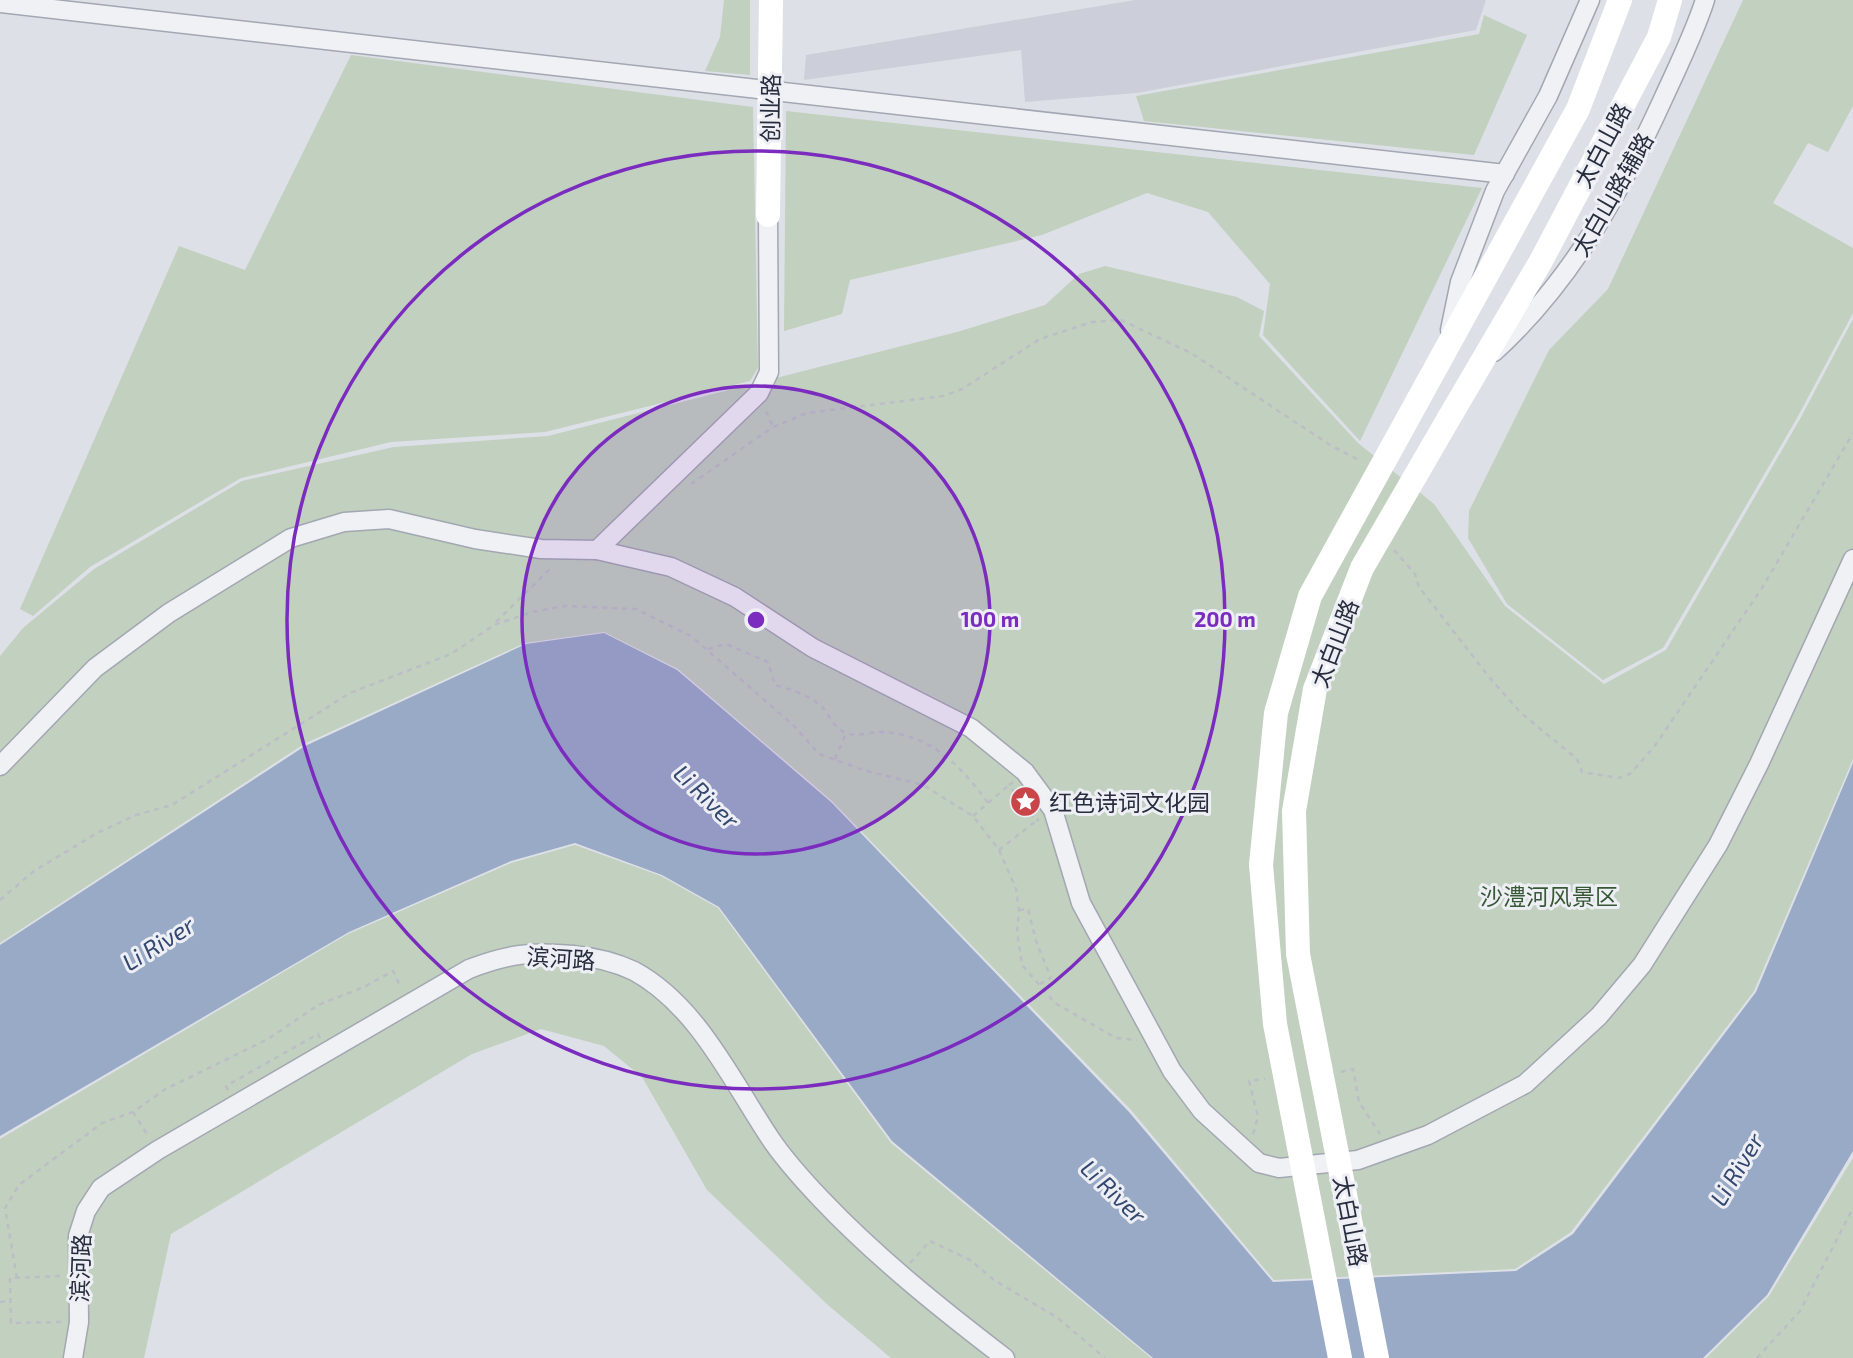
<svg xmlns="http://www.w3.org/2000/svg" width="1853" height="1358" viewBox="0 0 1853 1358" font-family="'Exo 2','Noto Sans SC',sans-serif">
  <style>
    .built { fill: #cccfd9 }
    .green { fill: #c1d0bf }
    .water { fill: #99aac6 }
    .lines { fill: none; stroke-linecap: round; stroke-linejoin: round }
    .street-casing { stroke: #a3a7b1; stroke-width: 21 }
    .path { stroke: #bcbec5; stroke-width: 2.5; stroke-dasharray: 5 5; stroke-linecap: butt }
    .street { stroke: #f0f1f5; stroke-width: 18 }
    .secondary { stroke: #fff; stroke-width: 24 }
    .secondary-bridge { stroke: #fff; stroke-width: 24 }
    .ring { fill: none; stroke: #7b2cbf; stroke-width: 3.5 }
    .labels { text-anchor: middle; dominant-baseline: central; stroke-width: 6; stroke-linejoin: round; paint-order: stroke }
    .street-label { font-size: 23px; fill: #272d3d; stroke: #edeff5 }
    .poi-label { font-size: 23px; fill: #272d3d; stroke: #edeff5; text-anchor: start }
    .park-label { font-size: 23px; fill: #385835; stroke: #edeff5 }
    .water-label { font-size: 24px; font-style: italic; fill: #33476f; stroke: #edeff5 }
    .centre { fill: #7b2cbf; stroke: #edeff5; stroke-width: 3.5 }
    .ring-label { font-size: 21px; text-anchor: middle; font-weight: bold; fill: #7b2cbf; stroke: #edeff5; stroke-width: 6; stroke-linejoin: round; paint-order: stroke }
  </style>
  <rect width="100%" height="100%" fill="#dee0e7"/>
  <polygon class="built" points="1135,0 1486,0 1476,30 1137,93 1025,102 1021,50 804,80 806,55"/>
  <g class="green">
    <polygon points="724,0 750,0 750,75 705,71 720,37"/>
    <polygon points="1743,0 1853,0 1853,106 1828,152 1808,143 1773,203 1853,248 1853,313 1797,418 1663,648 1603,680 1507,604 1468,538 1469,511 1549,350 1608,289"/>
    <polygon points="1484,15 1527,35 1474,155 1144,121 1136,96 1479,34"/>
    <polygon points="351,55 753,107 758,368 750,381 545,432 391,442 241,478 90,567 33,616 20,609 179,246 245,270"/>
    <polygon points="786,111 1482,188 1360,441 1263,335 1270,284 1208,212 1147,193 1042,235 850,280 842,314 784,331"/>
    <polygon points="1105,266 1237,297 1264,311 1259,336 1358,443 1434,504 1505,606 1604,684 1666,650 1800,419 1853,319 1853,759 1754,991 1571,1232 1515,1269 1274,1280 1131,1110 832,801 678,669 604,632 525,643 304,744 0,943 0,656 23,628 94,569 242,481 394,447 548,436 957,332 1045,305 1079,274"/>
    <polygon points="575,845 661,876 718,908 891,1143 1151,1358 891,1358 829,1306 707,1190 642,1077 604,1046 541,1029 472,1054 171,1234 144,1358 0,1358 0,1139 348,934 511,863"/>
    <polygon points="1853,1158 1853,1358 1706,1358 1769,1296"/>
  </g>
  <polygon class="water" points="604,633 677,670 831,802 1129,1112 1273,1282 1516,1271 1573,1234 1756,992 1853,763 1853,1151 1767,1295 1703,1358 1153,1358 892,1141 719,907 662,875 575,843 511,861 349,932 0,1136 0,945 305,746 526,644"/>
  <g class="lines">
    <defs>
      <g id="street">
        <polyline points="0,3 1505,174"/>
        <polyline points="1450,330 1460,282 1495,191 1548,96 1590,0"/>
        <path d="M1494,352C1571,282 1620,193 1663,99C1678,66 1694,34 1705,0"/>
        <polyline points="597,550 759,393 769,372 768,215"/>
        <polyline points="0,766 95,668 169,613 291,538 344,522 389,519 475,539 541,549 597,550 671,567 735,597 813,648 971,728 1025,772 1053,810 1081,903 1172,1071 1202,1111 1259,1163 1279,1168 1358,1160 1428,1135 1525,1084 1599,1016 1642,965 1718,845 1759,764 1853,559"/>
        <path d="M73,1358L79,1322L78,1236L86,1211L101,1188L158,1150L469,969C508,954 532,951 573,955C593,957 615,962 634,971C697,1005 732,1081 770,1138C784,1159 803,1180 821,1199C876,1257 941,1309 1005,1358"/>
      </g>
    </defs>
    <use href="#street" class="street-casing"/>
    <g class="path">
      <polyline points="766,411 773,427"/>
      <polyline points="691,484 773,427 807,413 943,396 962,389 1040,339 1092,322 1121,320 1191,353 1330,445 1361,461"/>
      <polyline points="1394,550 1415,574 1419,587 1489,677 1521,713 1577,759 1582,772 1619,778 1630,774 1654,747 1762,588 1853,433"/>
      <polyline points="496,622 553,566"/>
      <path d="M708,649L726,644L768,662L775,685C791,689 811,696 823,708C830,716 834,728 844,732C857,738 867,732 880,732C930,733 961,766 988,803"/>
      <polyline points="835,759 846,733"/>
      <polyline points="1013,782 1009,785 1036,821 1039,819"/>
      <polyline points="973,816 1009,785"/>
      <polyline points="999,850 1036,821"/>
      <polyline points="0,900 34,871 99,832 136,815 172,805 350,693 451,654 494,625 532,612 565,606 636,609 691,636 793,725 819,754 863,770 923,785 973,816 999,850 1016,889 1019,910 1017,932 1022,965 1055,1003 1116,1038 1137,1040"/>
      <polyline points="1019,910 1028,909 1036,941 1051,978 1040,984"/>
      <polyline points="1341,1072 1353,1069 1359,1102 1380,1134"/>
      <polyline points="228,1090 226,1086 318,1034 320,1038"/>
      <polyline points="133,1112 148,1136"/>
      <polyline points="1253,1134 1258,1117 1249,1081 1265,1079"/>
      <polyline points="910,1263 930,1241 970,1260 994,1280 1058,1318 1105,1358"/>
      <polyline points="17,1278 5,1208 19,1185 102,1123 133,1112 164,1090 268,1039 318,1005 364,987 393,971 401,988"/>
      <polyline points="0,1302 11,1301"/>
      <polyline points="61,1322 11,1323 10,1278 62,1276"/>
      <polyline points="1757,1358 1800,1311 1853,1208"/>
    </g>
    <use href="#street" class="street"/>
    <g class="secondary">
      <polyline points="768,215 771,0"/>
      <polyline points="1418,400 1578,109 1620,0"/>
      <polyline points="1449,418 1541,261 1659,37 1670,0"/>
    </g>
    <g class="secondary-bridge">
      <polyline points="1340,1358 1275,1024 1261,865 1276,713 1310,596 1418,400"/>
      <polyline points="1377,1358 1298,954 1294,811 1315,689 1362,568 1449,418"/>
    </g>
  </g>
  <circle cx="756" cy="620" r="234" fill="#7b2cbf" fill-opacity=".12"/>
  <g class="ring">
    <circle cx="756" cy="620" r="234"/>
    <circle cx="756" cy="620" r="469"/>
  </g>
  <defs>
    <symbol id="sight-disc" viewBox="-11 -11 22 22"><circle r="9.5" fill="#c9454a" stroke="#edeff5"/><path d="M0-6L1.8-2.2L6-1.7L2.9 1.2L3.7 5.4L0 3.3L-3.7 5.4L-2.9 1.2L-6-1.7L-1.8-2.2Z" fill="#fff"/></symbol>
  </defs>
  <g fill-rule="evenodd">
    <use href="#sight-disc" x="1008" y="784" width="35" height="35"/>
  </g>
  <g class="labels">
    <g class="street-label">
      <text transform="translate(770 108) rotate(-89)">创业路</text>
      <text transform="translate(1602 145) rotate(-62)">太白山路</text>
      <text transform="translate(1612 194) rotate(-60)">太白山路辅路</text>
      <text transform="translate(1334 643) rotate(-69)">太白山路</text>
      <text transform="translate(561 958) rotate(4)">滨河路</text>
      <text transform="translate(1351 1221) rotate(79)">太白山路</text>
      <text transform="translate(80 1268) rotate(-88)">滨河路</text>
    </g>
    <g class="poi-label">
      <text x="1049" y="802">红色诗词文化园</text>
    </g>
    <g class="park-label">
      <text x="1549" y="896">沙澧河风景区</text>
    </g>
    <g class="water-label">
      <text transform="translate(707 796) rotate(44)">Li River</text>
      <text transform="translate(158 943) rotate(-32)">Li River</text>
      <text transform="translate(1736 1169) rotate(-59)">Li River</text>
      <text transform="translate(1114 1191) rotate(44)">Li River</text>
    </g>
  </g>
  <circle cx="756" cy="620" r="10" class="centre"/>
  <g class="ring-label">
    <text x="990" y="627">100 m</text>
    <text x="1225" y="627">200 m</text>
  </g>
</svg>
